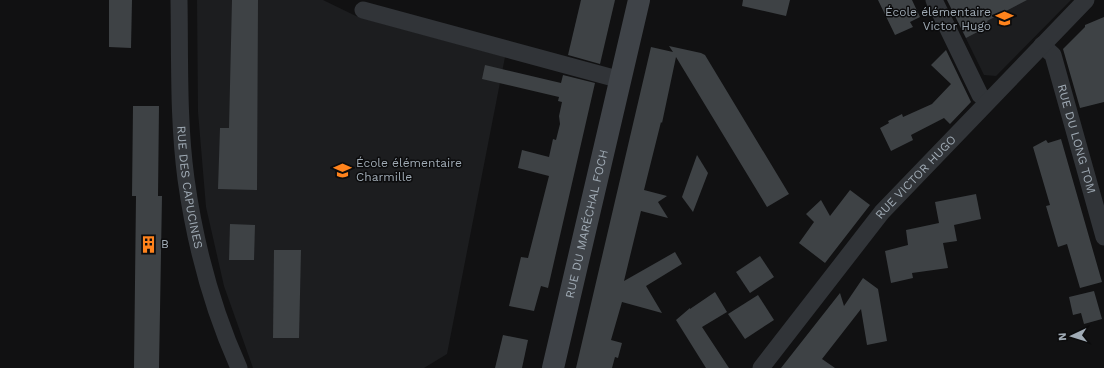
<svg xmlns="http://www.w3.org/2000/svg" width="1104" height="368" viewBox="0 0 1104 368" font-family="'Work Sans',sans-serif">
  <style>
    .built { fill: #1c1d1f }
    .building { fill: #3e4245 }
    .lines { fill: none; stroke-linecap: round; stroke-linejoin: round }
    .street { stroke: #313438; stroke-width: 17 }
    .secondary { stroke: #3f4348; stroke-width: 22 }
    .labels { text-anchor: middle; dominant-baseline: central; stroke-width: 3; stroke-linejoin: round; paint-order: stroke }
    .poi-label { font-size: 12px; fill: #a0abb5; stroke: #0c0c0d; text-anchor: start }
    .street-label { font-size: 12px; fill: #a0abb5; stroke: #0c0c0d }
  </style>
  <rect width="100%" height="100%" fill="#111112"/>
  <g class="built">
    <polygon points="197,0 323,0 358,17 505,57 447,354 424,368 253,368 224,286 206,207 198,112"/>
    <polygon points="947,0 1071,0 996,76 984,75"/>
  </g>
  <g class="building">
    <polygon points="109,0 132,0 131,48 109,47"/>
    <polygon points="232,0 258,0 257,190 218,189 220,128 229,128"/>
    <polygon points="581,0 615,0 600,64 568,55"/>
    <polygon points="743,0 790,0 786,16 742,6"/>
    <polygon points="878,0 912,0 920,17 910,22 913,27 895,35"/>
    <polygon points="947,0 1027,0 987,21 989,26 966,38"/>
    <polygon points="1104,17 1104,102 1080,108 1063,49 1085,27 1085,25"/>
    <polygon points="669,46 701,53 705,55 789,194 767,207 676,57 662,123 661,122 644,190 667,196 658,202 668,218 641,211 624,281 675,252 682,264 646,286 662,313 622,302 611,340 622,343 618,358 615,357 612,368 576,368 651,47 673,52"/>
    <polygon points="946,50 971,102 950,124 944,118 911,135 913,140 891,151 880,128 889,123 888,121 902,114 903,117 932,104 951,84 931,65"/>
    <polygon points="485,65 561,83 563,75 595,83 548,288 541,286 534,311 509,306 521,257 528,258 549,176 518,168 522,150 549,157 553,139 556,140 560,124 559,116 562,102 558,101 559,97 482,79"/>
    <polygon points="133,106 159,106 158,196 162,196 159,368 134,368 136,196 132,196"/>
    <polygon points="1061,139 1102,282 1080,288 1067,244 1058,247 1046,206 1050,205 1033,147 1046,140 1048,143"/>
    <polygon points="697,155 708,173 693,212 682,197"/>
    <polygon points="850,190 870,205 825,263 799,243 814,222 806,214 821,200 830,216"/>
    <polygon points="976,194 981,219 954,225 957,241 943,243 948,268 912,273 913,278 891,283 885,251 908,245 906,230 939,223 935,202"/>
    <polygon points="230,224 255,225 254,260 229,260"/>
    <polygon points="274,250 301,250 299,338 273,338"/>
    <polygon points="760,256 774,277 750,293 736,272"/>
    <polygon points="863,278 878,289 887,341 867,345 861,309 822,359 835,368 781,368 840,293 844,306"/>
    <polygon points="1094,291 1102,319 1084,324 1081,313 1073,315 1069,297"/>
    <polygon points="715,292 727,312 702,327 729,368 706,368 676,320 690,308 690,309"/>
    <polygon points="758,295 774,320 745,339 728,314"/>
    <polygon points="503,335 528,340 522,368 495,368"/>
  </g>
  <g class="lines">
    <g class="street">
      <path id="s1" d="M179,0C180,59 178,120 186,179C195,244 212,308 239,368"/>
      <polyline points="934,0 980,95 988,101"/>
      <polyline points="363,10 621,80"/>
      <path id="s2" d="M1042,45L1053,55L1104,237"/>
      <path id="s3" d="M761,368L882,212L1086,0"/>
    </g>
    <path class="secondary" id="s4" d="M553,368L639,0"/>
  </g>
  <defs>
    <symbol id="school-bare" viewBox="-9 -9 18 18"><path d="M0-5L7-2L0 1L-7-2ZM-4 1L0 2.5L4 1V4Q0 6-4 4Z" fill="#ff831c" stroke="#0c0c0d" stroke-width="2.5" paint-order="stroke"/></symbol>
    <symbol id="building-bare" viewBox="-9 -9 18 18"><path d="M-4-6H4V6H1V3H-1V6H-4ZM-2.5-4.3h1.7v1.8h-1.7ZM.8-4.3h1.7v1.8H.8ZM-2.5-1h1.7V.8h-1.7ZM.8-1h1.7V.8H.8Z" fill="#ff831c" stroke="#0c0c0d" stroke-width="2.5" paint-order="stroke"/></symbol>
  </defs>
  <g fill-rule="evenodd">
    <use href="#school-bare" x="992" y="6" width="25" height="25"/>
    <use href="#school-bare" x="330" y="158" width="25" height="25"/>
    <use href="#building-bare" x="136" y="232" width="25" height="25"/>
  </g>
  <g class="labels">
    <g class="poi-label">
      <text x="991" y="12" text-anchor="end">École élémentaire<tspan x="991" dy="14">Victor Hugo</tspan></text>
      <text x="356" y="163">École élémentaire<tspan x="356" dy="14">Charmille</tspan></text>
      <text x="161" y="244">B</text>
    </g>
    <g class="street-label">
      <text stroke="none"><textPath href="#s2" startOffset="102">RUE DU LONG TOM</textPath></text>
      <text stroke="none"><textPath href="#s3" startOffset="246">RUE VICTOR HUGO</textPath></text>
      <text stroke="none"><textPath href="#s1" startOffset="188">RUE DES CAPUCINES</textPath></text>
      <text stroke="none"><textPath href="#s4" startOffset="148">RUE DU MARÉCHAL FOCH</textPath></text>
    </g>
  </g>
  <g transform="translate(1072 336) rotate(266)" stroke="#0c0c0d" stroke-width="3" paint-order="stroke">
  <path d="M0-3L7 15L0 10L-7 15Z" fill="#a0abb5"/>
  <text y="-6" font-size="11" font-weight="bold" text-anchor="middle" fill="#a0abb5">N</text>
  </g>
</svg>
